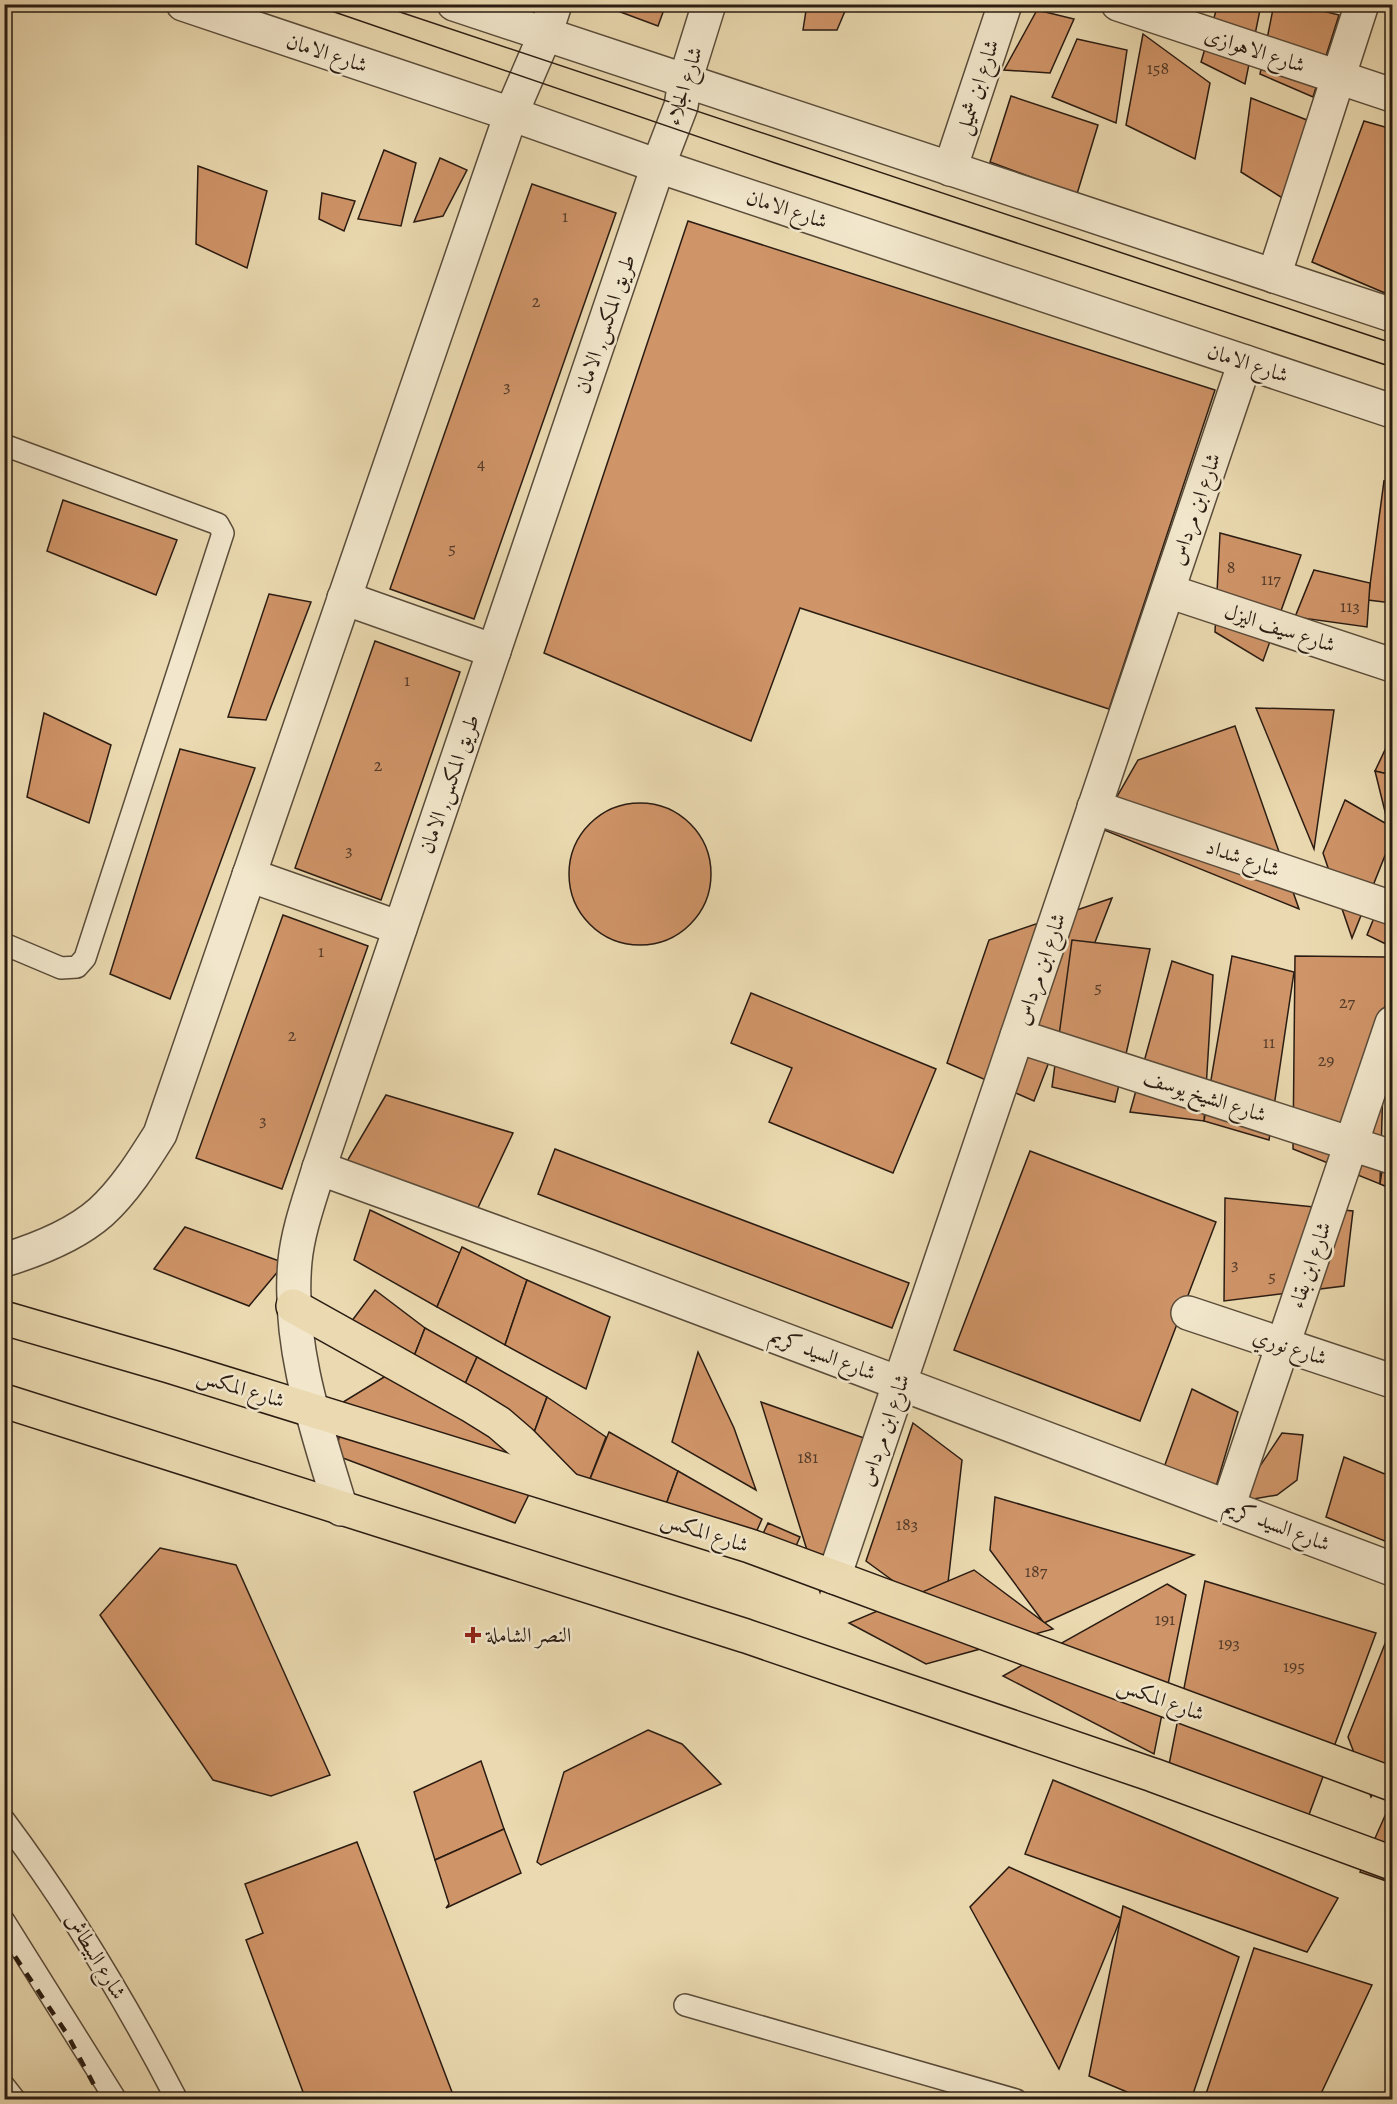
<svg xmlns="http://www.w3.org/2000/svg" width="1397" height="2104" viewBox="0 0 1397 2104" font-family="Alegreya,Amiri,serif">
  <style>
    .building { fill: #cf9468; stroke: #2a1c12; stroke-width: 1.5 }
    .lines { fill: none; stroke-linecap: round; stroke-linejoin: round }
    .service-casing { stroke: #5a4c3a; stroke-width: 24 }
    .minor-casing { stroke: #5a4c3a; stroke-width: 36 }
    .tertiary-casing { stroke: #5a4c3a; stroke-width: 36 }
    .primary-casing { stroke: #2a1c12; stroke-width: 36 }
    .service { stroke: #f2e7cc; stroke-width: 21 }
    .minor { stroke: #f2e7cc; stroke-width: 33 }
    .tertiary { stroke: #f2e7cc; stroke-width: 33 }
    .primary { stroke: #ebdab1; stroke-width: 33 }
    .tram { stroke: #2a1c12; stroke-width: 1.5 }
    .rail { stroke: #2a1c12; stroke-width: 4.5; stroke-dasharray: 10 10; stroke-linecap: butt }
    .poi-dot { fill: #8f2418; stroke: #f2e7cc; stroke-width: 2 }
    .labels { text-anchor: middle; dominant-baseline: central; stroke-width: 5; stroke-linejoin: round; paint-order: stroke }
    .number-label { font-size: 18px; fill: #533a28 }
    .street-label { font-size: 21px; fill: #2a1c12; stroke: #f2e7cc }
    .poi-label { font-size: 21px; fill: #2a1c12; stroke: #f2e7cc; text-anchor: start }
  </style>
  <rect width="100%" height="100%" fill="#ebdab1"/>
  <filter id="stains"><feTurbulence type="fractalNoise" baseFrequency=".00333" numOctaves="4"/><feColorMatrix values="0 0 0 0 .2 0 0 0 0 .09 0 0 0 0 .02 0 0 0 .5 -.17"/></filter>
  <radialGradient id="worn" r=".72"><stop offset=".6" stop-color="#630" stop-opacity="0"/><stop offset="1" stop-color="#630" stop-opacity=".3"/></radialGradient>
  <g class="building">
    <polygon points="599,4 666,4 658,26"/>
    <polygon points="807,4 848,4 837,30 803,30"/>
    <polygon points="1218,4 1260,10 1245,84 1201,62"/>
    <polygon points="1274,4 1295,4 1339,15 1313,97 1260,74"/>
    <polygon points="1037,10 1074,19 1050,73 1004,70"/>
    <polygon points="1143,34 1210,83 1195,159 1126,125"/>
    <polygon points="1077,39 1127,50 1116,123 1052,97"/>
    <polygon points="1392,56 1392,110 1376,104"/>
    <polygon points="1011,96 1098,125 1077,194 990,162"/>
    <polygon points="1251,98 1307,120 1284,199 1241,172"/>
    <polygon points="1364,121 1392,129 1392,296 1312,262"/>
    <polygon points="384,150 416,163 401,226 358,219"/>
    <polygon points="440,158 467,170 443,216 414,222"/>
    <polygon points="198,166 267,191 247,268 196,244"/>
    <polygon points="532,184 616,213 474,619 390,589"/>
    <polygon points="322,193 355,201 344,231 319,219"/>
    <polygon points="688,221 1215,390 1109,709 800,608 751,741 544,653"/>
    <polygon points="1384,481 1392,485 1392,603 1368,600"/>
    <polygon points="63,500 177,540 156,595 47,551"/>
    <polygon points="1220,533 1301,555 1263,661 1215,632"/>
    <polygon points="1314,570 1370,583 1367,627 1295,617"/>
    <polygon points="269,594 311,602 266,720 228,717"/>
    <polygon points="375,641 460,672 381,900 295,868"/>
    <polygon points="1256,708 1334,710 1314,849"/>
    <polygon points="44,713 111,745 89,823 27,797"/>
    <polygon points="1235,726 1299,909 1099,828 1138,760"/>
    <polygon points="1392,735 1392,775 1375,771"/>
    <polygon points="180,749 255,768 170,999 110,974"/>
    <polygon points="1375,771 1392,775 1392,840"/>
    <polygon points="1345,800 1392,827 1392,838 1352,938 1323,853"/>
    <circle cx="640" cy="874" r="71"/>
    <polygon points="1392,874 1392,947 1367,935"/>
    <polygon points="1112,898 1034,1101 947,1063 989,940"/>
    <polygon points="283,915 368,946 282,1189 196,1158"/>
    <polygon points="1072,940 1150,949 1115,1102 1052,1087"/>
    <polygon points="1232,956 1294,972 1269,1140 1204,1121"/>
    <polygon points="1295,956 1387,957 1380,1184 1293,1149"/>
    <polygon points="1172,961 1213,975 1204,1121 1130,1112"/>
    <polygon points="751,993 936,1069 893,1173 769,1122 792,1068 731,1043"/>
    <polygon points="386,1095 513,1133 475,1214 343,1168"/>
    <polygon points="1392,1107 1392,1189 1380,1184"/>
    <polygon points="555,1149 909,1283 892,1328 538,1194"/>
    <polygon points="1030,1151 1216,1222 1140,1421 954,1350"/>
    <polygon points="1225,1198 1353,1211 1344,1286 1224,1301"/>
    <polygon points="370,1210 460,1253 437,1307 354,1260"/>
    <polygon points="185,1227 285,1263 249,1306 154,1269"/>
    <polygon points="462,1247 527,1280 505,1345 437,1307"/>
    <polygon points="527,1280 610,1317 586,1389 505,1345"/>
    <polygon points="375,1290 425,1328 411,1364 342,1334"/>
    <polygon points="425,1328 477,1357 461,1393 411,1364"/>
    <polygon points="698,1352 734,1428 756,1490 672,1442"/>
    <polygon points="477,1357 547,1397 532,1438 461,1393"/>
    <polygon points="394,1371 542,1464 335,1407"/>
    <polygon points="1192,1389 1238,1412 1215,1490 1162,1473"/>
    <polygon points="547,1397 606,1437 586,1489 528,1449"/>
    <polygon points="761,1402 864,1438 820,1592"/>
    <polygon points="913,1423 962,1460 944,1618 866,1561"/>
    <polygon points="342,1425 536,1480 515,1523 335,1455"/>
    <polygon points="609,1432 678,1471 663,1513 586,1489"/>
    <polygon points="1282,1433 1303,1435 1297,1480 1277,1495 1236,1502"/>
    <polygon points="1344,1457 1392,1477 1392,1544 1326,1517"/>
    <polygon points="678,1471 762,1519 750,1546 663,1513"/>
    <polygon points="995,1497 1194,1555 1044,1623 990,1550"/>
    <polygon points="768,1523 800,1537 792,1555 760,1540"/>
    <polygon points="160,1548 236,1565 330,1775 271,1796 213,1780 100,1615"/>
    <polygon points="974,1570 1053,1629 926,1664 849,1623"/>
    <polygon points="1205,1581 1376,1633 1307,1820 1166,1780"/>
    <polygon points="1167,1584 1186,1595 1154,1754 1003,1676"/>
    <polygon points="1392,1626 1392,1762 1371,1797 1348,1737"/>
    <polygon points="648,1730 682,1744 721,1784 541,1865 537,1862 564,1772"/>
    <polygon points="481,1761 504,1829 435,1860 414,1792"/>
    <polygon points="1053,1780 1338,1898 1307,1952 1025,1854"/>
    <polygon points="1392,1800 1392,1883 1360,1872"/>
    <polygon points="504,1829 521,1873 446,1908 449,1904 435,1860"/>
    <polygon points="357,1842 455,2100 306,2100 246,1940 263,1933 245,1884"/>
    <polygon points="1009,1867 1121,1918 1059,2069 970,1907"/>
    <polygon points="1123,1906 1239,1957 1191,2100 1146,2100 1089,2076"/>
    <polygon points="1254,1948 1372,1985 1318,2100 1204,2100"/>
  </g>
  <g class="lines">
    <defs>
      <g id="service">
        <polyline points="4,445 218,524 223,533 85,958 77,967 61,968 4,944"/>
        <path d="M4,1820C70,1908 126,2002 177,2100"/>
        <polyline points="4,1921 116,2100"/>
        <polyline points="685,2005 1016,2100"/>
        <polyline points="4,2086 15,2100"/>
      </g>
      <g id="minor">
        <polyline points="1118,4 1392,95"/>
        <polyline points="950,169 1005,4"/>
        <polyline points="1274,276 1362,4"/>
        <polyline points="1168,591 1392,665"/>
        <polyline points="344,598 494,651"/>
        <polyline points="1094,807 1392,908"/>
        <polyline points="249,875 400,928"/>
        <polyline points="1017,1036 1392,1157"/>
        <polyline points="319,1168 591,1267 1392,1569"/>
        <path d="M4,1260C37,1250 75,1235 101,1212C125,1190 143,1161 160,1134L511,114L545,35L555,4"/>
        <polyline points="1188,1313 1392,1381"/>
        <polyline points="1228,1507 1392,1023"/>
        <path d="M341,1509C317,1430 287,1345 295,1261C298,1230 310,1198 319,1168L658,166L681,106L685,81L709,4"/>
        <polyline points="834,1577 1245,362"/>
      </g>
      <g id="tertiary">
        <polyline points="183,4 511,114 658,166 1392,411"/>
        <polyline points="454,4 1392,315"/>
      </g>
      <g id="primary">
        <polyline points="293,1306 470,1405 499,1423 521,1442 565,1487"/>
        <polyline points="4,1318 169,1366 750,1546 1392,1784"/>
        <polyline points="4,1401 746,1636 1153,1775 1392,1863"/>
      </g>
    </defs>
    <use href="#service" class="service-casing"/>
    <use href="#minor" class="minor-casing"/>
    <use href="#tertiary" class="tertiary-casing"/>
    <use href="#primary" class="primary-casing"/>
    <use href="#service" class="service"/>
    <use href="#minor" class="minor"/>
    <use href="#tertiary" class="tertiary"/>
    <use href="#primary" class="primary"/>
    <g class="tram">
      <polyline points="311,4 775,163 1392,367"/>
      <polyline points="376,4 1392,343"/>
    </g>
    <polyline class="rail" points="4,1940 67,2034 102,2100"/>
  </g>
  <path class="poi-dot" d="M470 1626h6v6h6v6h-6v6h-6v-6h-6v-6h6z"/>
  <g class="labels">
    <g class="number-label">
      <text x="1158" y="68">158</text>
      <text x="565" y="216">1</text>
      <text x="536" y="301">2</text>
      <text x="507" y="386">3</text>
      <text x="481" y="463">4</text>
      <text x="452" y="548">5</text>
      <text x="1231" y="567">8</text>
      <text x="1271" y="579">117</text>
      <text x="1350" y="606">113</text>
      <text x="407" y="680">1</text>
      <text x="378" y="765">2</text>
      <text x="349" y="850">3</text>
      <text x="321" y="951">1</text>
      <text x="1098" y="987">5</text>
      <text x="1347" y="1002">27</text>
      <text x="292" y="1035">2</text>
      <text x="1269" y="1042">11</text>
      <text x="1326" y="1060">29</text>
      <text x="263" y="1120">3</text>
      <text x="1235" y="1264">3</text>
      <text x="1272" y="1276">5</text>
      <text x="808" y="1457">181</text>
      <text x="907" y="1524">183</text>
      <text x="1036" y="1571">187</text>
      <text x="1165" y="1619">191</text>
      <text x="1229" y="1643">193</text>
      <text x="1294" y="1666">195</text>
    </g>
    <g class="street-label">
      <text transform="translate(1255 50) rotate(18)">شارع الاهوازى</text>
      <text transform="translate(327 53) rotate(18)">شارع الامان</text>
      <text transform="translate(684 86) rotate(-73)">شارع الجلاء</text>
      <text transform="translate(977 87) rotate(-72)">شارع ابن شميل</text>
      <text transform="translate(787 209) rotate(18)">شارع الامان</text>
      <text transform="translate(605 324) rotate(-71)">طريق المكس, الامان</text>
      <text transform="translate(1248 363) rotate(18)">شارع الامان</text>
      <text transform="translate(1195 509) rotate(-71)">شارع ابن مرداس</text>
      <text transform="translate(1280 628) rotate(18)">شارع سيف اليزل</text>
      <text transform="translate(449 784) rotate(-71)">طريق المكس, الامان</text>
      <text transform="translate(1243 858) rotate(19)">شارع شداد</text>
      <text transform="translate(1040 969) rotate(-71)">شارع ابن مرداس</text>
      <text transform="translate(1205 1096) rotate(18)">شارع الشيخ يوسف</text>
      <text transform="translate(1310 1265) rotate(-71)">شارع ابن بقاء</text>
      <text transform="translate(1290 1347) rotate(18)">شارع نوري</text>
      <text transform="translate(823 1354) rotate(21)">شارع السيد كريم</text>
      <text transform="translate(241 1388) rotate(17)">شارع المكس</text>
      <text transform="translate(884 1430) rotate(-71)">شارع ابن مرداس</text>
      <text transform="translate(1277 1525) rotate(21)">شارع السيد كريم</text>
      <text transform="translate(705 1532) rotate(18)">شارع المكس</text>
      <text transform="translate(1161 1699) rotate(20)">شارع المكس</text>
      <text transform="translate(96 1956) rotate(59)">شارع البيطاش</text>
    </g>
    <g class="poi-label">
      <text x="486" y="1635">النصر الشاملة</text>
    </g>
  </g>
  <rect width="1397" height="2104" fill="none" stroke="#ebdab1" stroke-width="24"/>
  <rect x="6" y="6" width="1385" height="2092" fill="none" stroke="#2a1c12" stroke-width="3"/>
  <rect x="12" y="12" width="1373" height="2080" fill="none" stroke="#2a1c12" stroke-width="1.5"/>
  <rect width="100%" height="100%" filter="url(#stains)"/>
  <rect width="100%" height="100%" fill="url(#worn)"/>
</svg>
